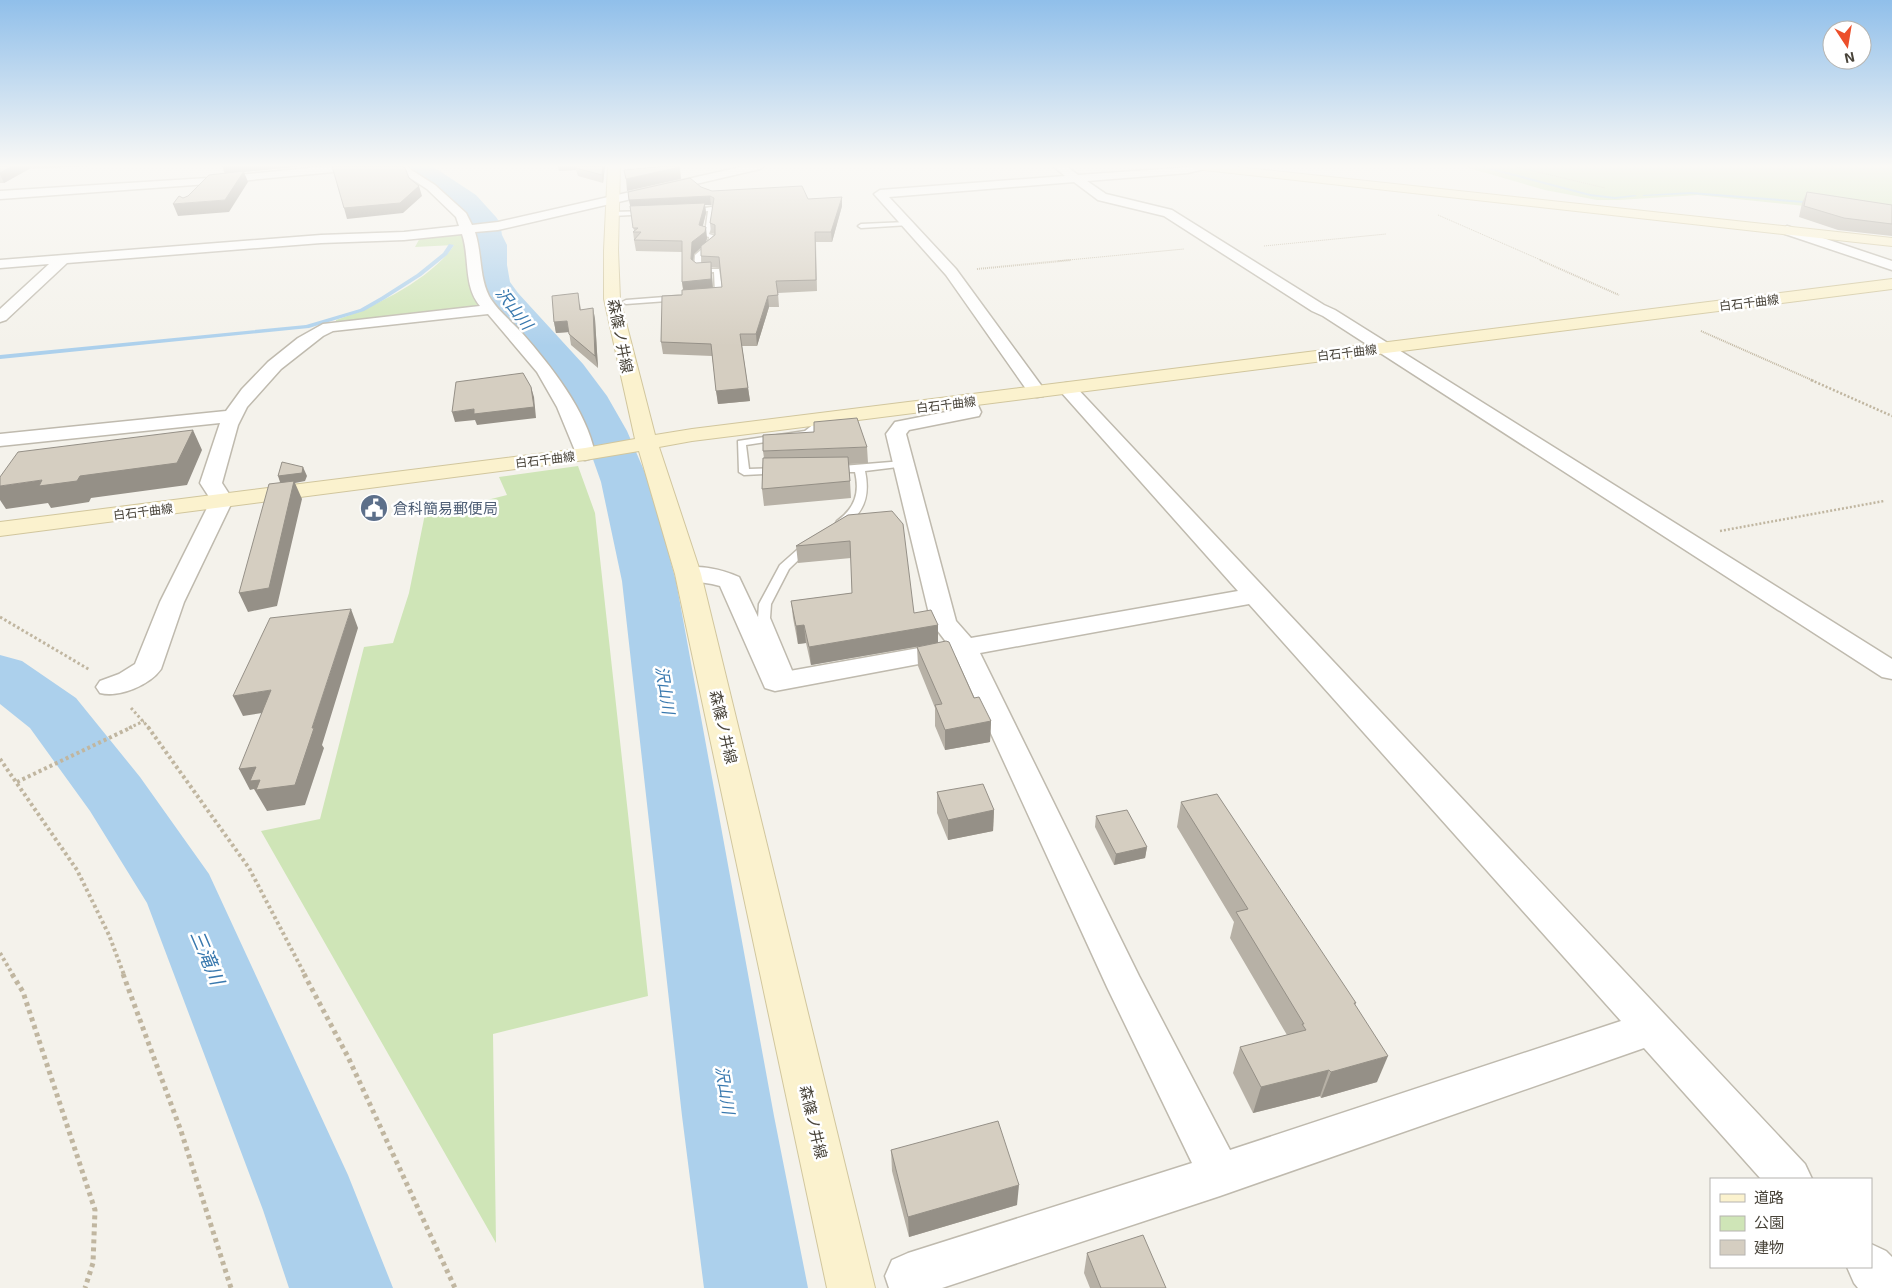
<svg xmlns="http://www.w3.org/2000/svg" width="1892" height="1288" viewBox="0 0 1892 1288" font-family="'Exo 2','Noto Sans JP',sans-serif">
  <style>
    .green { fill: #cfe5b7 }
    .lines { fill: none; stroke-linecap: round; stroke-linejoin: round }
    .stream { fill: #acd0ec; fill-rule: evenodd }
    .river { fill: #acd0ec; fill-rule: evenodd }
    .lane-casing { stroke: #bfbaae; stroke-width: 3 }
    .street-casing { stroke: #bfbaae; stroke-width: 3 }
    .secondary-casing { stroke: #d1c69d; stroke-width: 2 }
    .path-far5 { stroke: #c0b6a0; stroke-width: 1; stroke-dasharray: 1 1; stroke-linecap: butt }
    .path-far4 { stroke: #c0b6a0; stroke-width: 2; stroke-dasharray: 1 1; stroke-linecap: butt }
    .path-far3 { stroke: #c0b6a0; stroke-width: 2.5; stroke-dasharray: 2 2; stroke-linecap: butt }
    .path-far2 { stroke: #c0b6a0; stroke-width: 3; stroke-dasharray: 2.5 2.5; stroke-linecap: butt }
    .path-far1 { stroke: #c0b6a0; stroke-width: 4; stroke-dasharray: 3 3; stroke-linecap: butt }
    .path { stroke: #c0b6a0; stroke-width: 5; stroke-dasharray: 4 4; stroke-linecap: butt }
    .lane { fill: #fff; fill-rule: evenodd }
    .street { fill: #fff; fill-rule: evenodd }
    .secondary { fill: #fbf2ce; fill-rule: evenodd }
    .wall { fill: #b7b1a6; fill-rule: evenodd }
    .shaded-wall { fill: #959087 }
    .building { fill: #d5cec1; stroke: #959087 }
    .labels { text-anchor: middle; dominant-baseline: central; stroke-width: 5; stroke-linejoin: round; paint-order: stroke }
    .far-street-label { font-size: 12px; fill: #484339; stroke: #fff }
    .street-label { font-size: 15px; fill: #484339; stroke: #fff }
    .service-label { font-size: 15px; fill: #4e5e75; stroke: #fff; text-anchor: start }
    .water-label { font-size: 16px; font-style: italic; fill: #3878ae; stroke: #fff }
    .near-water-label { font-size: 19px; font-style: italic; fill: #3878ae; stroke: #fff }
  </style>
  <rect width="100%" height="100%" fill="#f4f2eb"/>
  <g class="green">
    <polygon points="1462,166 1892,166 1892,215 1698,195 1618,200 1597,200 1545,190"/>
    <path d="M462,232L467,247L468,280L479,306L475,308L336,323V320C373,308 433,278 454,245L415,247L421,236Z"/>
    <polygon points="578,466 595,513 648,996 493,1034 496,1243 261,831 320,819 364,647 393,643 409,593 426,509 487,500 507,495 499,477"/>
  </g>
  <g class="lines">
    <g class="stream">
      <polygon points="1476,166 1484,166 1590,194 1615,197 1635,195 1637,196 1615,199 1590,196"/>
      <polygon points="1691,192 1817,202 1819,203 1817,204 1691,194 1644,196 1642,195"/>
      <polygon points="449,244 454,245 447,255 421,276 385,299 364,311 309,328 0,359 0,355 306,325 360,309 381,297 417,274 443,253"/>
    </g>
    <g class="river">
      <polygon points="403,166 432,166 476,195 496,217 500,223 502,235 507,245 507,265 510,282 518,293 583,364 607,396 627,431 649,482 676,581 774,1116 808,1288 704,1288 682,1116 622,581 601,482 583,431 571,405 554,379 492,306 478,282 475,265 477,245 472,235 472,224 456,207 406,171"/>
      <polygon points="0,655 22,661 76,698 140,777 209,874 348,1175 393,1288 289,1288 263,1210 147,903 90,811 30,728 0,704"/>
    </g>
    <defs>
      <g id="lane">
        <polygon points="711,207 714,209 712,226 709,234 715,236 714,245 701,256 701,269 719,269 723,295 711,298 707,296 715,293 714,272 697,273 694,271 695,255 708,244 709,237 702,235 706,226 708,211 690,213 687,211"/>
        <polygon points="648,211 650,214 612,216 609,214 612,212"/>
        <polygon points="907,222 909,225 861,228 858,226 861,224"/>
        <polygon points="678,296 681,296 681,300 626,304 622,302 626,300"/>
        <polygon points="824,416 829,419 821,428 811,435 746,445 749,469 778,468 783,471 781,473 744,475 739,472 738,441 805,431"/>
        <path d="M903,461L908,464L906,466L865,471C869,490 867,507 852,520C847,524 843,527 837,525L836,523L837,521C855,508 860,493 855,472H833L828,469L830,467Z"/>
        <polygon points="810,541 815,544 789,569 771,604 770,618 796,680 789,684 782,680 758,618 759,604 780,565 806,542"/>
      </g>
      <g id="street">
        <polygon points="328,166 370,166 365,169 208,184 0,199 0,191 208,178"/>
        <path d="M392,166H405L435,185L466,213L472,225L498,222L745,166H765L760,169L498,230L475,232C482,253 479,276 489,296C496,309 512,322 522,333C551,366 586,410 595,454L592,458L585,460L578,458L557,407L537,372L488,314L333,331L323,336L281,369L247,407L238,425L222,483L233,500L184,602L161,669C150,685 119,698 100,693L96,687L100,681L119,674L135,664L160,602L211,500L200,483L220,423L0,446V434L226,411L242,389L268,362L298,338L323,324L480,306C463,286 470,257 462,234L404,240L321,243L67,263L6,320L0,322V309L49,264L0,268V260L321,235L404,232L459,226L456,217L427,189Z"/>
        <polygon points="1053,166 1066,166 1078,175 1205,166 1204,169 1188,173 1087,181 1106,194 1172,210 1324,305 1335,310 1892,659 1892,679 1882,677 1323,316 1312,311 1164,216 1098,200 1074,182 889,197 956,269 1046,392 1043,396 1037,397 1031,396 946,275 874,194 880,190 1065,176"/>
        <polygon points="1787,226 1892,261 1892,270 1782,233 1780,230"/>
        <path d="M1067,383L1073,384L1805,1164L1812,1179H1761L1644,1048L1220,1196L942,1288H889L885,1276L892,1260L908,1253L1192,1163L1107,987L956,657L775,691L765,688L720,586L712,584L680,579L676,574L680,569C698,564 721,569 739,577L784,672L947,643L931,622L886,434L895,422L961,409L958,401L960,397L967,395L974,397L981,412L979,416L909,430L906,434L956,621L971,638L1238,591L1061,392L1058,388L1061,384ZM1249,604L1621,1021L1230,1150L1139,976L980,653Z"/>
        <polygon points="1871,1244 1886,1251 1892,1257 1892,1288 1858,1288 1854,1283 1847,1267 1871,1267"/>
      </g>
      <g id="secondary">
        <polygon points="608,166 620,166 618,250 620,299 655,435 692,429 1892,279 1892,289 692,441 659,447 701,574 875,1288 827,1288 675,574 639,451 585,460 0,536 0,522 585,448 635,439 604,299 604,250"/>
        <polygon points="1189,166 1229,166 1892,238 1892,246 1195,169"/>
      </g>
    </defs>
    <use href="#lane" class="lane-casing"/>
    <use href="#street" class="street-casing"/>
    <use href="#secondary" class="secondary-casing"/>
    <g class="path-far5">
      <polyline points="1513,166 1605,188"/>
      <polyline points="1438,215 1543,261"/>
      <polyline points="1264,246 1386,234"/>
      <polyline points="1058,261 1184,249"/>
    </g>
    <g class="path-far4">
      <polyline points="1540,260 1619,295"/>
      <polyline points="977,269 1071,260"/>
      <polyline points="1701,331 1814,381"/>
    </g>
    <g class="path-far3">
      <polyline points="1811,380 1892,416"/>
      <polyline points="1720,531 1884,501"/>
    </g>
    <g class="path-far2">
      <polyline points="0,617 90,670"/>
      <polyline points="131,708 149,728"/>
      <polyline points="129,728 144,721"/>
    </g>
    <g class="path-far1">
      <polyline points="148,727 249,868 305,975"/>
      <polyline points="0,759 77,870 109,935 124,975"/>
      <polyline points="17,782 132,727"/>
      <polyline points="0,953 13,975"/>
    </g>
    <g class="path">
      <polyline points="12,974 23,992 95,1210 93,1263 85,1288"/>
      <polyline points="123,974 181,1131 231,1288"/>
      <polyline points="304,974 348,1057 455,1288"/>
    </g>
    <use href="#lane" class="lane"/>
    <use href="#street" class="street"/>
    <use href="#secondary" class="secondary"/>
  </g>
  <g class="wall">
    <polygon points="0,166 100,166 29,169 4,183 0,183"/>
    <polygon points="558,166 605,166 603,183 578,176 576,170 559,171"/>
    <path d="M701,187L712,191L808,199L842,206L832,242H816L817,291L778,293L779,307H769L757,346H742L750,401L718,404L712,356L663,354L661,342L682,295L683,290L682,282V252L636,251L634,240V239L633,232L634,231L628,192ZM705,205H711L713,206L710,223L711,233L715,234L706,242L707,238L703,226L706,213ZM701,247L702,263H696L693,261L694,254ZM711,267L720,268L722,287L713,288Z"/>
    <polygon points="1807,192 1892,205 1892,236 1838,230 1799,217 1802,203"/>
    <polygon points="580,304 581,310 593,308 595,319 598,368 571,345 569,332 556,333 554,322"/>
    <polygon points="867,447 868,463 849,464 851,498 764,506 762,489 764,458 763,451"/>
    <polygon points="848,515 914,613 938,625 938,643 811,665 806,643 798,644 793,618 791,601 852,593 851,558 798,563 796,546"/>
    <polygon points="917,647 974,698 991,721 990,742 945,750 935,726 935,708 918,666"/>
    <polygon points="937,792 994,810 993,831 948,840 937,813"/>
    <polygon points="1181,802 1356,1003 1355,1005 1377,1082 1321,1098 1320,1096 1253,1113 1233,1073 1240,1047 1287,1035 1230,938 1234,922 1177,827"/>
    <polygon points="1096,816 1147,847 1145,858 1114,865 1095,827"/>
    <polygon points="891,1150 1017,1205 909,1237 892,1171"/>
    <polygon points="1087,1253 1166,1288 1090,1288 1084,1273"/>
  </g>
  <g class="shaded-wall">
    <polygon points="12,166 28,166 29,169 4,183 0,174 0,173"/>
    <polygon points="222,166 297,166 296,167 244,172 248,182 229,212 178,216 173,204 225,200 225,174"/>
    <polygon points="558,166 578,166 576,168 576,170 559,171"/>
    <polygon points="603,166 605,166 603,183 602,175"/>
    <polygon points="680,167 681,179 627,191 626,179"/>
    <polygon points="419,186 422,196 403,213 347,219 344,208"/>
    <polygon points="710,196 711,205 705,205 706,213 700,236 706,227 707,238 706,243 694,254 692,271 691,259 692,242 631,210 629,200"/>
    <polygon points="842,197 842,206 832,242 831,232"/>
    <polygon points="711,262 713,291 684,294 682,282"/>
    <polygon points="768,296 769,307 757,346 756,334"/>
    <polygon points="593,308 595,319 598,368 595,356"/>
    <polygon points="567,321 569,332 556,333 554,322"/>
    <polygon points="531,387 534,397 536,418 477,425 475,420 455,422 452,412 474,409"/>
    <polygon points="748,388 750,401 718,404 716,391"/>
    <polygon points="193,430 202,450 187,485 91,498 89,502 51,508 48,503 6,509 0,500 0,486 42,480"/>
    <polygon points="303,467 307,476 305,481 295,483 302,499 277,606 248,612 239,593 281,485 278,476"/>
    <polygon points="351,609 358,628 322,745 324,748 305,805 267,811 254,789 250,790 239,769 312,728"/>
    <polygon points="804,625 806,643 798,644 796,626"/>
    <polygon points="938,625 938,643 811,665 809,647"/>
    <polygon points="271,690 281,710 243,716 233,696"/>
    <polygon points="991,721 990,742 945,750 945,730"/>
    <polygon points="994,810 993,831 948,840 948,820"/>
    <polygon points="1147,847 1145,858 1114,865 1116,854"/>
    <polygon points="1388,1056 1377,1082 1321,1098 1331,1072"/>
    <polygon points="1329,1070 1320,1096 1253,1113 1261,1087"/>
    <polygon points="1019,1185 1017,1205 909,1237 908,1217"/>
  </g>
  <g class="building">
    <polygon points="0,166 12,166 0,173"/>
    <polygon points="332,166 401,166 405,168 409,178 419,186 400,203 344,208"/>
    <polygon points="576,166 603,166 602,175 576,168"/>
    <polygon points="667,166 678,166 680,167 626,179 624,170"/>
    <polygon points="244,171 225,200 173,204 179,196 183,198 188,196 209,175"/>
    <polygon points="690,178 701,187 712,191 802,186 808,199 842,197 831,232 815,232 816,280 776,281 778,295 768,296 756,334 740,334 748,388 716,391 711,344 661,342 662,296 682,295 682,290 722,287 719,257 701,256 701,246 715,235 715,225 710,223 714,198 710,196 629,200 628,192"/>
    <polygon points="1807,192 1892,205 1892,224 1844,218 1804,206"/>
    <polygon points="705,203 699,225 706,227 705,232 692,242 691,259 696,263 711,262 711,279 682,282 682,241 634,240 641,232 633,232 638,228 633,228 630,206"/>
    <polygon points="578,293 580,310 593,308 595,356 569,334 567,321 554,322 552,296"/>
    <polygon points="523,373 531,387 534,407 474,414 474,409 452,412 456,382"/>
    <polygon points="857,418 867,447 763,451 763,435 814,432 814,422"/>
    <polygon points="193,430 177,463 80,476 77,481 39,486 42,480 0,486 0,477 18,452"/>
    <polygon points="848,457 850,481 762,489 763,458"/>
    <polygon points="282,462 303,467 302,473 278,476"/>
    <polygon points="294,481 269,588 239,593 269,484"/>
    <polygon points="892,511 903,524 914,613 931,610 938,625 809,647 804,625 796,626 791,601 852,593 850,541 796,546 848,515"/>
    <polygon points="351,609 312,728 314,728 295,785 256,790 260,780 250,781 256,767 239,769 271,690 233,696 270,618"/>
    <polygon points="946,641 949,642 974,698 979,697 991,721 945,730 935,705 942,704 917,647"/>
    <polygon points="983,784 994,810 948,820 937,792"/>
    <polygon points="1217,794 1356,1003 1354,1003 1388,1056 1331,1072 1329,1070 1261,1087 1240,1047 1306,1030 1302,1024 1304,1024 1236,912 1248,909 1181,802"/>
    <polygon points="1127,810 1147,847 1116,854 1096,816"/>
    <polygon points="998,1121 1019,1185 908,1217 891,1150"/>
    <polygon points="1143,1235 1166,1288 1101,1288 1087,1253"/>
  </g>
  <linearGradient id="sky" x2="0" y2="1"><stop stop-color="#90bfea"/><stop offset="0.48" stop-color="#faf9f6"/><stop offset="1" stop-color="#faf9f6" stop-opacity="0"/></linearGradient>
  <rect width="1892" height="346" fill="url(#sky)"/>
  <defs>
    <symbol id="civic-disc" viewBox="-11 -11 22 22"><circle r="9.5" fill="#5c6f8a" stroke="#fff"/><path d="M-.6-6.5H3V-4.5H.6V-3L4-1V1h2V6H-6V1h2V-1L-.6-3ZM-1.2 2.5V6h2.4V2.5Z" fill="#fff"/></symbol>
  </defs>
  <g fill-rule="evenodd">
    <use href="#civic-disc" x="358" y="492" width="32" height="32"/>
  </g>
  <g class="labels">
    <g class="far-street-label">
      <text transform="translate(1749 302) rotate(-7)">白石千曲線</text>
      <text transform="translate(1347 352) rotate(-7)">白石千曲線</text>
      <text transform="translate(946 404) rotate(-7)">白石千曲線</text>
      <text transform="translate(545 459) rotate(-7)">白石千曲線</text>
      <text transform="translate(143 511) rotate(-7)">白石千曲線</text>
    </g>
    <g class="street-label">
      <text transform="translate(621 336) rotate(79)">森篠ノ井線</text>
      <text transform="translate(724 727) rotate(77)">森篠ノ井線</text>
      <text transform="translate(814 1122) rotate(77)">森篠ノ井線</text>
    </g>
    <g class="service-label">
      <text x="393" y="508">倉科簡易郵便局</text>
    </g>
    <g class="water-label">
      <text transform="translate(515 308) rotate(52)">沢山川</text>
      <text transform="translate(666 690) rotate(81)">沢山川</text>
      <text transform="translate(726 1090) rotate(81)">沢山川</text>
    </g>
    <g class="near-water-label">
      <text transform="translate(208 957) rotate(67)">三滝川</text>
    </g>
  </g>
  <rect x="1710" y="1178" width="162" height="90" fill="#ffffff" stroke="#b6b4b0"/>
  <rect x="1720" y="1194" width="25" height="8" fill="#fbf2ce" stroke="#b6b4b0"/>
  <text x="1754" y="1203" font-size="15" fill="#484339">道路</text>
  <rect x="1720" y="1216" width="25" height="15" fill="#cfe5b7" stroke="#b6b4b0"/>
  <text x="1754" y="1228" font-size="15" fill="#484339">公園</text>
  <rect x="1720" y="1240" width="25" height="15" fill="#d5cec1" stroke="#b6b4b0"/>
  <text x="1754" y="1253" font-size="15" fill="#484339">建物</text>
  <g transform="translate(1847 45) rotate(168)"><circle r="24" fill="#ffffff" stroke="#b6b4b0"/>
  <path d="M0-4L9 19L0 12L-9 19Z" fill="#ec4f2b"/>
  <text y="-8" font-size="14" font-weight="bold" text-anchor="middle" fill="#484339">N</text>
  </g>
</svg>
